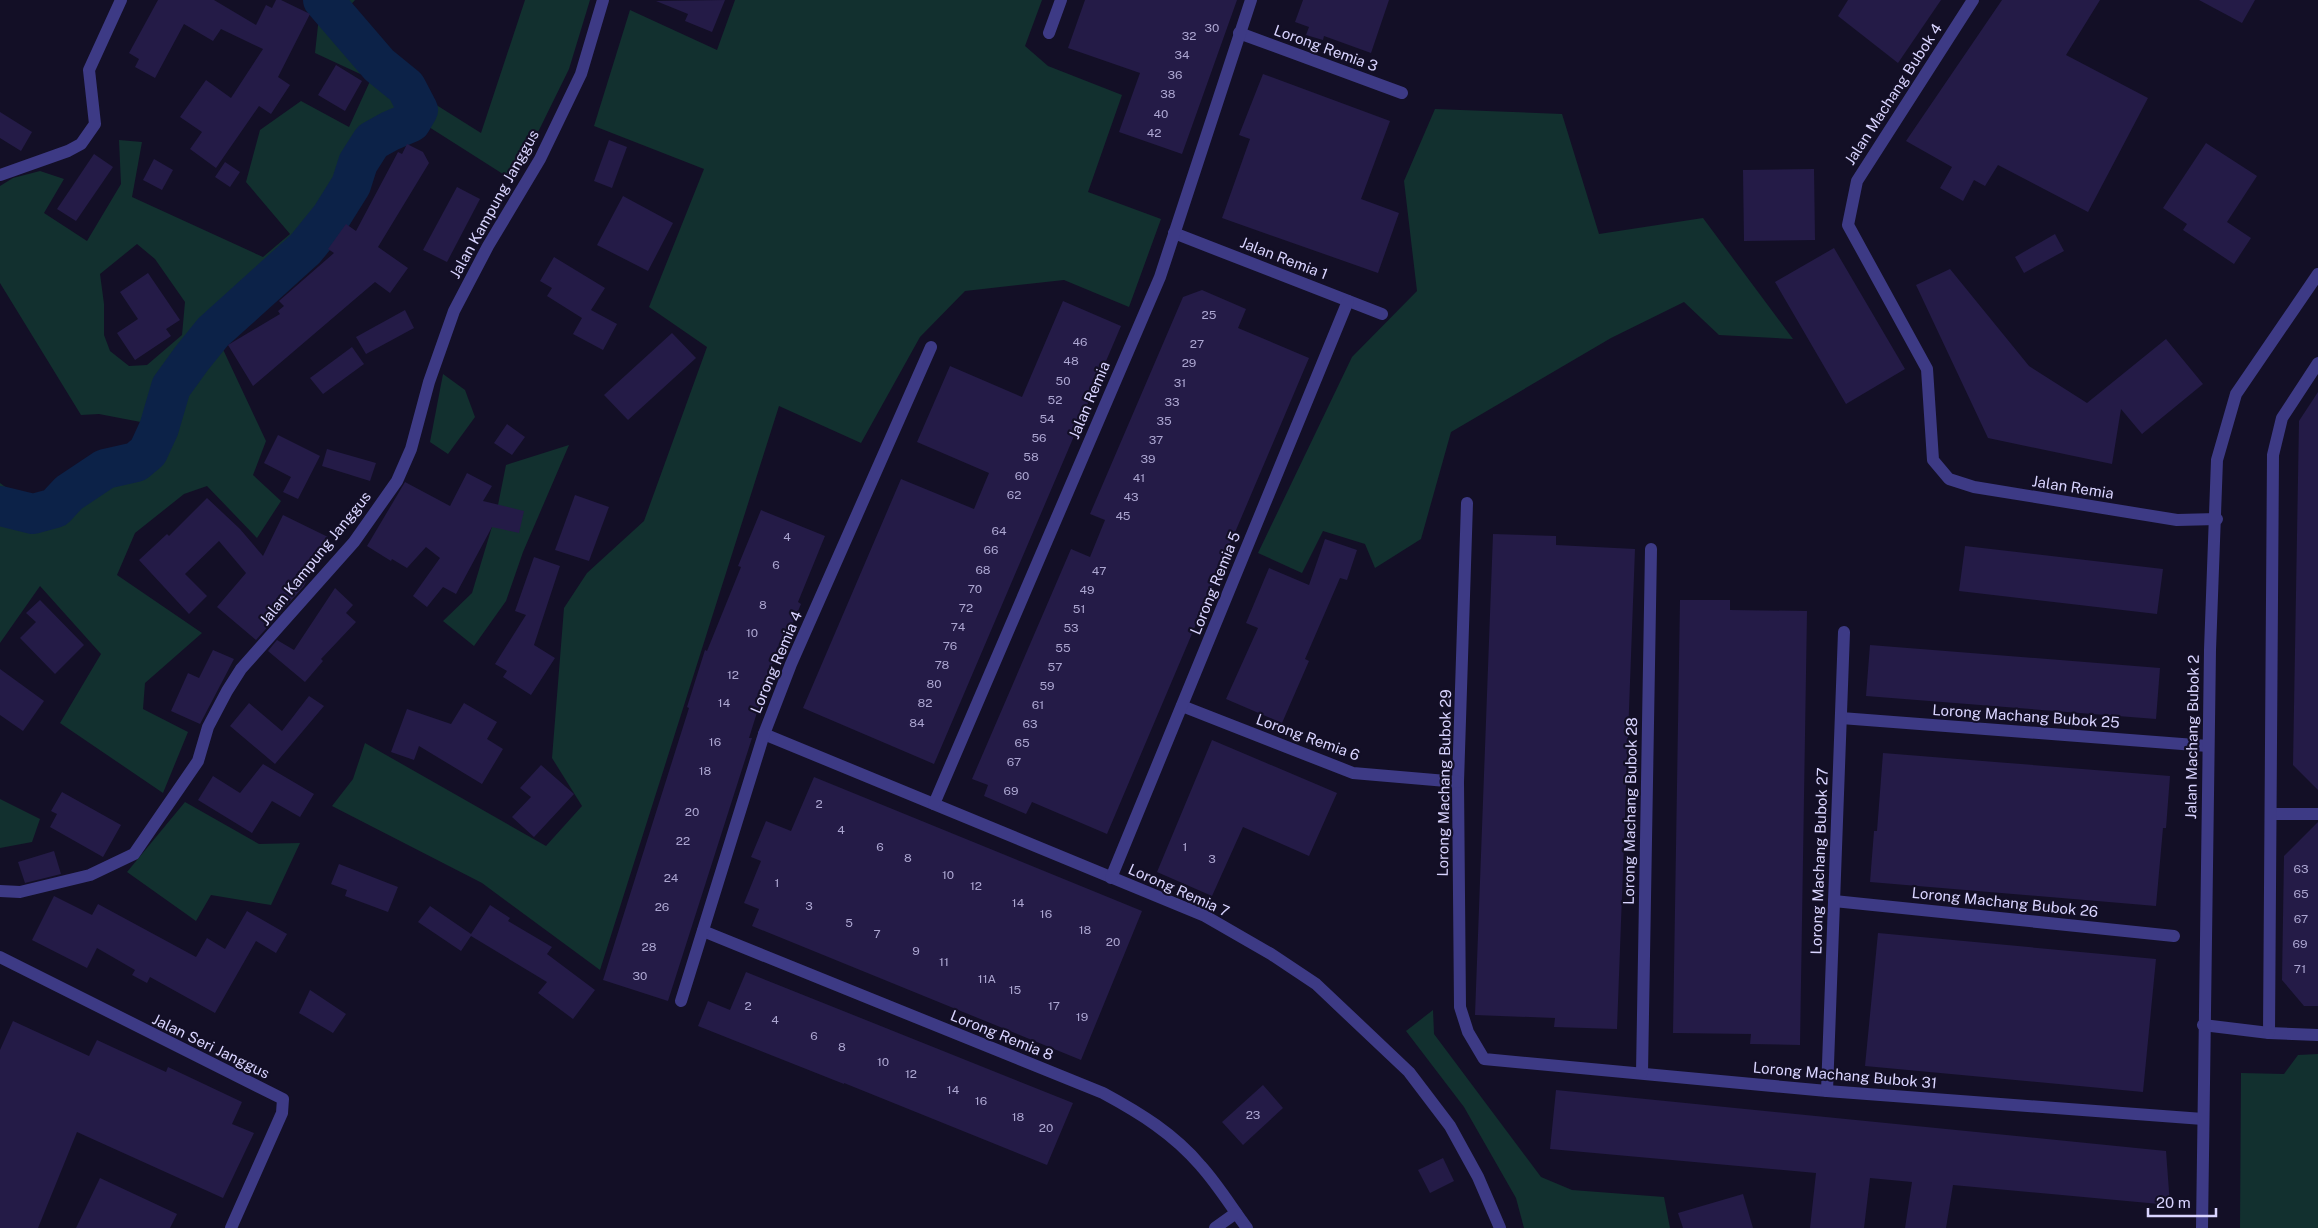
<svg xmlns="http://www.w3.org/2000/svg" width="2318" height="1228" viewBox="0 0 2318 1228" font-family="'Public Sans',sans-serif">
  <style>
    .green { fill: #12302f; fill-rule: evenodd }
    .lines { fill: none; stroke-linecap: round; stroke-linejoin: round }
    .river { stroke: #0c2248; stroke-width: 40 }
    .building { fill: #241b47 }
    .minor { stroke: #3d3a85; stroke-width: 12 }
    .labels { text-anchor: middle; dominant-baseline: central; stroke-width: 4.5; stroke-linejoin: round; paint-order: stroke }
    .number-label { font-size: 12px; fill: #aca6d1 }
    .street-label { font-size: 15px; fill: #d9d4ff; stroke: #130f26 }
  </style>
  <rect width="100%" height="100%" fill="#130f26"/>
  <g class="green">
    <path d="M306,0H355L346,10L422,96L481,133L525,0H590L569,69L514,181L429,127L385,153L326,248L263,302L220,343L266,441L253,475L281,501L257,538L207,486L184,494L135,533L117,575L202,633L145,683L143,709L188,732L163,793L60,723L101,654L40,586L0,643V483L27,503L49,500L102,461L129,457L143,444L151,424L99,414L81,415L0,283V186L13,178L40,171L64,179L44,213L87,241L121,184L119,140L142,142L132,197L263,257L290,234L246,182L260,130L301,101L349,127L371,79L315,53L320,7ZM137,244L155,259L185,302L182,335L147,365L129,366L110,351L104,335V304L100,274Z"/>
    <polygon points="735,0 1042,0 1025,46 1048,66 1122,95 1088,192 1161,219 1129,307 1064,280 965,291 920,337 861,443 779,406 600,970 482,883 332,806 353,779 365,743 546,846 582,806 552,758 564,608 587,573 644,521 707,347 649,307 704,169 594,126 630,10 717,50"/>
    <polygon points="1435,109 1562,114 1599,234 1703,218 1793,339 1719,335 1684,302 1611,338 1451,432 1421,539 1375,568 1365,544 1323,531 1302,573 1258,553 1352,357 1417,291 1404,181"/>
    <polygon points="443,374 465,390 475,417 448,454 430,442"/>
    <polygon points="569,445 523,552 506,601 474,646 443,621 472,593 497,510 506,465"/>
    <polygon points="0,799 40,819 32,842 0,848"/>
    <polygon points="185,802 259,844 300,843 271,905 211,895 196,921 127,872"/>
    <polygon points="1433,1010 1434,1034 1541,1177 1572,1190 1664,1197 1670,1228 1524,1228 1516,1198 1464,1107 1406,1031"/>
    <polygon points="2318,1054 2318,1228 2240,1228 2241,1073 2284,1074 2298,1055"/>
  </g>
  <g class="lines">
    <polyline class="river" points="0,506 33,514 55,508 69,493 105,469 136,462 148,452 159,428 171,387 192,358 213,332 305,249 331,217 351,185 358,163 372,141 390,131 411,122 418,110 406,87 379,65 323,0"/>
  </g>
  <g class="building">
    <polygon points="158,0 214,0 256,25 266,5 272,8 276,0 281,0 310,14 278,77 290,85 271,114 259,106 216,168 190,149 202,132 180,117 206,80 231,98 263,49 221,29 213,41 184,24 155,78 135,67 139,59 129,53"/>
    <polygon points="725,0 712,32 685,21 688,14 656,1"/>
    <polygon points="1085,0 1237,0 1182,154 1119,132 1140,73 1068,48"/>
    <polygon points="1303,0 1389,0 1371,53 1324,36 1323,40 1306,35 1309,27 1295,22"/>
    <polygon points="1848,0 1941,0 1898,63 1838,16"/>
    <polygon points="2002,0 2100,0 2066,55 2148,98 2088,212 1998,165 1985,186 1974,180 1963,201 1940,188 1952,167 1906,141"/>
    <polygon points="2199,0 2255,0 2242,23"/>
    <polygon points="336,65 362,81 345,111 318,95"/>
    <polygon points="1263,74 1390,121 1361,199 1399,213 1378,273 1222,218 1250,139 1239,135"/>
    <polygon points="0,112 32,132 21,151 0,138"/>
    <polygon points="609,140 627,147 612,188 594,181"/>
    <polygon points="2206,143 2257,176 2227,222 2251,238 2234,264 2183,230 2187,224 2163,208"/>
    <polygon points="407,144 423,152 429,163 378,247 408,268 390,293 375,282 253,386 228,345 280,314 278,311 284,306 279,301 334,253 328,249 346,224 356,231 398,152 402,154"/>
    <polygon points="94,154 113,167 76,221 57,209"/>
    <polygon points="154,159 173,170 162,190 143,180"/>
    <polygon points="225,162 240,172 230,187 215,177"/>
    <polygon points="1814,169 1815,240 1744,241 1743,170"/>
    <polygon points="457,187 480,199 447,262 423,250"/>
    <polygon points="623,196 673,223 648,271 597,245"/>
    <polygon points="2055,234 2064,251 2024,273 2015,257"/>
    <polygon points="1834,248 1905,369 1846,404 1775,282"/>
    <polygon points="554,257 605,288 591,310 617,324 603,350 573,334 582,318 547,296 552,288 540,281"/>
    <polygon points="1950,269 2029,366 2087,403 2166,339 2203,384 2142,434 2121,409 2112,464 1988,438 1916,285"/>
    <polygon points="148,273 180,320 166,329 171,336 135,360 117,333 138,319 120,292"/>
    <polygon points="1202,290 1246,309 1238,328 1309,358 1107,834 1032,802 1026,814 984,796 988,785 972,779 1071,549 1090,557 1105,520 1090,514 1183,297"/>
    <polygon points="1063,301 1121,326 934,764 803,708 901,479 974,509 989,473 917,442 950,366 1022,397"/>
    <polygon points="405,310 414,328 366,354 356,337"/>
    <polygon points="672,333 696,358 628,420 604,395"/>
    <polygon points="352,347 364,364 323,394 310,378"/>
    <polygon points="2318,392 2318,790 2293,765 2299,421"/>
    <polygon points="507,424 525,437 512,455 494,443"/>
    <polygon points="278,435 320,456 298,499 283,492 291,477 264,463"/>
    <polygon points="327,449 376,463 370,481 322,466"/>
    <polygon points="467,473 492,486 483,501 524,511 519,533 492,527 456,594 443,587 427,607 413,596 440,558 426,547 407,568 392,559 391,561 367,546 405,482 450,506"/>
    <polygon points="575,495 609,507 589,561 555,550"/>
    <polygon points="207,498 240,529 263,556 283,515 328,537 304,586 256,640 217,607 246,573 219,541 185,574 207,596 189,614 139,560 167,534 169,536"/>
    <polygon points="761,510 825,536 798,602 801,604 778,659 774,658 749,738 752,738 668,1001 603,980 689,708 687,707 705,650 707,651 741,567 738,566"/>
    <polygon points="1493,534 1556,536 1556,545 1635,549 1617,1029 1554,1027 1555,1018 1475,1015"/>
    <polygon points="1325,539 1357,550 1347,580 1340,578 1305,659 1309,661 1282,723 1226,699 1258,628 1246,623 1269,568 1309,585"/>
    <polygon points="1965,546 2163,569 2157,614 1959,591"/>
    <polygon points="534,557 560,566 534,645 555,658 531,695 503,677 507,671 495,664 526,615 515,611"/>
    <polygon points="335,588 353,605 346,613 356,622 321,659 323,661 305,682 268,651 277,640 294,650"/>
    <polygon points="40,600 84,645 55,674 20,638 36,622 26,613"/>
    <polygon points="1680,600 1730,600 1730,610 1807,611 1800,1045 1750,1044 1751,1034 1673,1033"/>
    <polygon points="1870,645 2160,668 2156,719 1866,696"/>
    <polygon points="213,650 234,659 200,724 171,711 188,673 199,678"/>
    <polygon points="0,669 44,701 23,731 0,715"/>
    <polygon points="309,696 324,706 275,764 230,726 249,703 282,731"/>
    <polygon points="464,703 497,722 487,739 503,749 482,784 419,746 414,760 391,752 407,709 451,724"/>
    <polygon points="1212,740 1337,793 1309,856 1243,827 1212,896 1157,872"/>
    <polygon points="1883,753 2170,776 2166,828 2163,828 2156,906 1870,882 1874,831 1877,831"/>
    <polygon points="263,764 314,794 300,817 272,801 252,833 198,800 213,776 240,793"/>
    <polygon points="541,765 574,794 534,837 512,817 531,797 520,788"/>
    <polygon points="814,777 1142,911 1081,1060 752,926 759,909 744,903 761,861 751,857 766,821 791,831"/>
    <polygon points="62,792 121,825 103,857 50,827 57,814 51,811"/>
    <polygon points="2318,822 2318,1006 2304,1006 2282,980 2284,856"/>
    <polygon points="54,851 61,874 25,883 18,862"/>
    <polygon points="339,864 398,887 388,912 345,896 347,890 331,884"/>
    <polygon points="54,896 92,915 98,904 196,957 207,938 225,949 247,911 287,934 276,953 256,941 215,1013 150,977 147,983 132,975 135,970 97,948 87,968 32,940"/>
    <polygon points="490,905 510,918 508,921 552,947 547,954 595,990 573,1019 538,993 547,982 471,936 461,951 418,922 430,906 471,934"/>
    <polygon points="1878,933 2156,959 2143,1092 1865,1066"/>
    <polygon points="746,972 1073,1103 1047,1165 844,1083 844,1084 698,1026 708,1001 730,1010"/>
    <polygon points="310,990 346,1014 333,1033 299,1013"/>
    <polygon points="13,1021 89,1056 97,1040 166,1072 168,1067 242,1102 232,1124 254,1133 223,1198 77,1132 38,1228 0,1228 0,1050"/>
    <polygon points="1263,1085 1283,1108 1243,1145 1222,1122"/>
    <polygon points="1556,1090 2166,1151 2170,1205 1953,1185 1946,1228 1905,1228 1912,1182 1870,1178 1864,1228 1810,1228 1816,1173 1550,1149"/>
    <polygon points="1443,1158 1454,1181 1430,1193 1418,1170"/>
    <polygon points="100,1178 177,1214 170,1228 76,1228"/>
    <polygon points="1743,1194 1753,1228 1683,1228 1678,1213"/>
  </g>
  <g class="lines">
    <g class="minor">
      <polyline points="1973,0 1857,181 1848,225 1927,369 1933,460 1949,479 1974,487 2177,520 2217,519"/>
      <polyline points="1049,33 1061,0"/>
      <polyline points="1239,33 1402,93"/>
      <polyline points="0,175 68,151 81,144 95,124 89,70 121,0"/>
      <polyline points="1174,233 1382,314"/>
      <polyline points="1467,503 1458,782 1460,1007 1468,1032 1484,1059 1827,1091 2203,1119"/>
      <polyline points="1182,706 1353,773 1458,782"/>
      <polyline points="1841,718 2208,746"/>
      <polyline points="764,734 1205,916 1271,954 1316,984 1409,1072 1450,1126 1478,1177 1500,1228"/>
      <polyline points="934,804 1160,277 1251,0"/>
      <polyline points="2272,814 2318,814"/>
      <polyline points="1111,878 1348,301"/>
      <polyline points="0,891 20,892 90,875 134,854 198,761 208,727 227,691 241,669 354,542 397,481 411,449 429,382 454,311 488,246 540,159 581,74 603,0"/>
      <polyline points="1834,901 2174,936"/>
      <path d="M703,931L1103,1093C1140,1113 1174,1134 1201,1166C1218,1185 1232,1208 1247,1228"/>
      <polyline points="0,957 283,1099 282,1113 231,1228"/>
      <polyline points="681,1001 764,734 791,664 931,347"/>
      <polyline points="2203,1025 2269,1033 2318,1035"/>
      <polyline points="2269,1033 2273,455 2282,418 2318,363"/>
      <polyline points="1642,1073 1651,549"/>
      <polyline points="1827,1091 1844,632"/>
      <polyline points="1215,1228 1236,1213"/>
      <polyline points="2202,1228 2210,650 2217,460 2236,394 2318,274"/>
    </g>
  </g>
  <g class="labels">
    <g class="number-label">
      <text x="1212" y="28">30</text>
      <text x="1189" y="36">32</text>
      <text x="1182" y="55">34</text>
      <text x="1175" y="75">36</text>
      <text x="1168" y="94">38</text>
      <text x="1161" y="114">40</text>
      <text x="1154" y="133">42</text>
      <text x="1209" y="315">25</text>
      <text x="1080" y="342">46</text>
      <text x="1197" y="344">27</text>
      <text x="1071" y="361">48</text>
      <text x="1189" y="363">29</text>
      <text x="1063" y="381">50</text>
      <text x="1180" y="383">31</text>
      <text x="1055" y="400">52</text>
      <text x="1172" y="402">33</text>
      <text x="1047" y="419">54</text>
      <text x="1164" y="421">35</text>
      <text x="1039" y="438">56</text>
      <text x="1156" y="440">37</text>
      <text x="1031" y="457">58</text>
      <text x="1148" y="459">39</text>
      <text x="1022" y="476">60</text>
      <text x="1139" y="478">41</text>
      <text x="1014" y="495">62</text>
      <text x="1131" y="497">43</text>
      <text x="1123" y="516">45</text>
      <text x="999" y="531">64</text>
      <text x="787" y="537">4</text>
      <text x="991" y="550">66</text>
      <text x="776" y="565">6</text>
      <text x="983" y="570">68</text>
      <text x="1099" y="571">47</text>
      <text x="975" y="589">70</text>
      <text x="1087" y="590">49</text>
      <text x="763" y="605">8</text>
      <text x="966" y="608">72</text>
      <text x="1079" y="609">51</text>
      <text x="958" y="627">74</text>
      <text x="1071" y="628">53</text>
      <text x="752" y="633">10</text>
      <text x="950" y="646">76</text>
      <text x="1063" y="648">55</text>
      <text x="942" y="665">78</text>
      <text x="1055" y="667">57</text>
      <text x="733" y="675">12</text>
      <text x="934" y="684">80</text>
      <text x="1047" y="686">59</text>
      <text x="724" y="703">14</text>
      <text x="925" y="703">82</text>
      <text x="1038" y="705">61</text>
      <text x="917" y="723">84</text>
      <text x="1030" y="724">63</text>
      <text x="715" y="742">16</text>
      <text x="1022" y="743">65</text>
      <text x="1014" y="762">67</text>
      <text x="705" y="771">18</text>
      <text x="1011" y="791">69</text>
      <text x="819" y="804">2</text>
      <text x="692" y="812">20</text>
      <text x="841" y="830">4</text>
      <text x="683" y="841">22</text>
      <text x="880" y="847">6</text>
      <text x="1185" y="847">1</text>
      <text x="908" y="858">8</text>
      <text x="1212" y="859">3</text>
      <text x="2301" y="869">63</text>
      <text x="948" y="875">10</text>
      <text x="671" y="878">24</text>
      <text x="777" y="883">1</text>
      <text x="976" y="886">12</text>
      <text x="2301" y="894">65</text>
      <text x="1018" y="903">14</text>
      <text x="809" y="906">3</text>
      <text x="662" y="907">26</text>
      <text x="1046" y="914">16</text>
      <text x="2301" y="919">67</text>
      <text x="849" y="923">5</text>
      <text x="1085" y="930">18</text>
      <text x="877" y="934">7</text>
      <text x="1113" y="942">20</text>
      <text x="2300" y="944">69</text>
      <text x="649" y="947">28</text>
      <text x="916" y="951">9</text>
      <text x="944" y="962">11</text>
      <text x="2300" y="969">71</text>
      <text x="640" y="976">30</text>
      <text x="987" y="979">11A</text>
      <text x="1015" y="990">15</text>
      <text x="748" y="1006">2</text>
      <text x="1054" y="1006">17</text>
      <text x="1082" y="1017">19</text>
      <text x="775" y="1020">4</text>
      <text x="814" y="1036">6</text>
      <text x="842" y="1047">8</text>
      <text x="883" y="1062">10</text>
      <text x="911" y="1074">12</text>
      <text x="953" y="1090">14</text>
      <text x="981" y="1101">16</text>
      <text x="1253" y="1115">23</text>
      <text x="1018" y="1117">18</text>
      <text x="1046" y="1128">20</text>
    </g>
    <g class="street-label">
      <text transform="translate(1326 48) rotate(20)">Lorong Remia 3</text>
      <text transform="translate(1893 94) rotate(-57)">Jalan Machang Bubok 4</text>
      <text transform="translate(494 204) rotate(-61)">Jalan Kampung Janggus</text>
      <text transform="translate(1284 258) rotate(21)">Jalan Remia 1</text>
      <text transform="translate(1089 400) rotate(-67)">Jalan Remia</text>
      <text transform="translate(2073 487) rotate(9)">Jalan Remia</text>
      <text transform="translate(315 558) rotate(-51)">Jalan Kampung Janggus</text>
      <text transform="translate(1215 583) rotate(-68)">Lorong Remia 5</text>
      <text transform="translate(776 662) rotate(-67)">Lorong Remia 4</text>
      <text transform="translate(2026 716) rotate(4)">Lorong Machang Bubok 25</text>
      <text transform="translate(1308 737) rotate(20)">Lorong Remia 6</text>
      <text transform="translate(2192 737) rotate(-89)">Jalan Machang Bubok 2</text>
      <text transform="translate(1444 783) rotate(-89)">Lorong Machang Bubok 29</text>
      <text transform="translate(1630 811) rotate(-89)">Lorong Machang Bubok 28</text>
      <text transform="translate(1819 861) rotate(-88)">Lorong Machang Bubok 27</text>
      <text transform="translate(1179 890) rotate(24)">Lorong Remia 7</text>
      <text transform="translate(2005 902) rotate(6)">Lorong Machang Bubok 26</text>
      <text transform="translate(1002 1035) rotate(22)">Lorong Remia 8</text>
      <text transform="translate(211 1046) rotate(26)">Jalan Seri Janggus</text>
      <text transform="translate(1845 1075) rotate(5)">Lorong Machang Bubok 31</text>
    </g>
  </g>
  <path d="M2148 1208v8h68v-8" fill="none" stroke="#d9d4ff" stroke-width="2.5"/>
  <text x="2156" y="1208" font-size="15" fill="#d9d4ff" stroke="#130f26" stroke-width="4" paint-order="stroke">20 m</text>
</svg>
